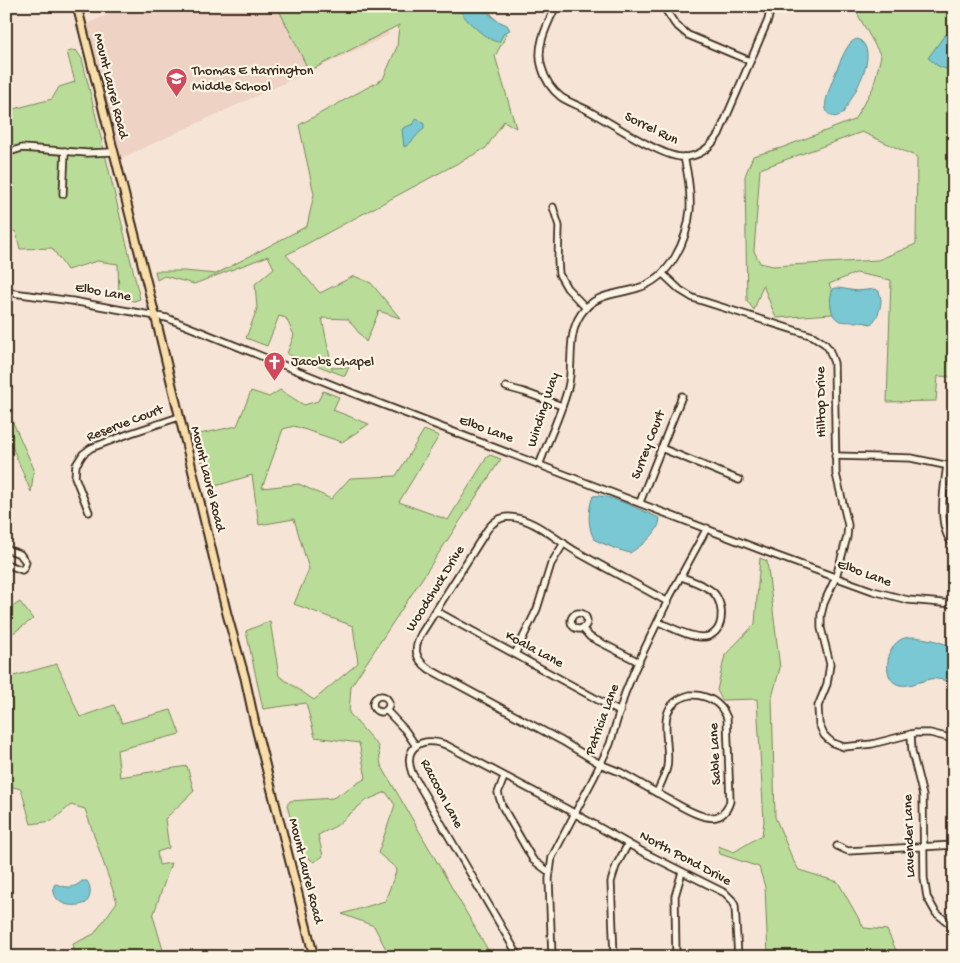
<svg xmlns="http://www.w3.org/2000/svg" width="960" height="963" viewBox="0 0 960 963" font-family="'Gochi Hand',sans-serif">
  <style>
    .built { fill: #eed2c3 }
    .green { fill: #b9dd98; stroke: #7a845b; fill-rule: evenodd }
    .water { fill: #79c8d4; stroke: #60898b }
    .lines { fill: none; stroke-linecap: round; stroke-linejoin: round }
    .minor-casing { stroke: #3b2a1e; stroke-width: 9 }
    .major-casing { stroke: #3b2a1e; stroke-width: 11 }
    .minor { stroke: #fcf5e5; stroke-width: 5.5 }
    .major { stroke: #f9deab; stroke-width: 7 }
    .labels { text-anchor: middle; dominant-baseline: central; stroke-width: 4.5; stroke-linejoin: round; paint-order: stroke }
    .poi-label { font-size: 14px; fill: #3b2a1e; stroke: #fcf5e5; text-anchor: start }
    .street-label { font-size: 14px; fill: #3b2a1e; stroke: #fcf5e5 }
  </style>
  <rect width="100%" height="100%" fill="#f6e5d6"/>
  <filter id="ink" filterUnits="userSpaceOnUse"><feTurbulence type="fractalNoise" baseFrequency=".02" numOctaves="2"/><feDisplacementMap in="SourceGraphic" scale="10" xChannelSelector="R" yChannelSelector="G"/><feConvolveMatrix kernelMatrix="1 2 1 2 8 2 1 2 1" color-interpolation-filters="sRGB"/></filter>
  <g filter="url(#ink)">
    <polygon class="built" points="127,6 381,6 389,35 115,161 82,26"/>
    <g class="green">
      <polygon points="277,6 485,6 507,34 495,56 516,128 504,121 486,148 286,255 320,293 354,276 371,283 400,318 379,311 366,342 348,319 322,318 332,368 349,367 345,376 287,354 294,335 286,318 279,316 267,346 246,338 257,309 255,284 274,268 268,256 194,284 164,276 157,280 155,271 184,271 216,274 307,226 314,194 299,125 383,79 397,47 399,25 309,71"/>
      <path d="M853,6H954V377L938,376L936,401L887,402L891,280L856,273L829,284L832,291H879L871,324L832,314L776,318L763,285L754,310L747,301L745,176L753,156L781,148L854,120L873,88L881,56ZM862,132L917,157L916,244L878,260L773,266L760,263L754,251L760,169Z"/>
      <polygon points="76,50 82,59 140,299 134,301 119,298 118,264 97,261 67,270 52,248 20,249 16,232 6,228 6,111 52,99 59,87 75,82 67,52"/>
      <polygon points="280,390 304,405 318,401 323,391 339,397 333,410 369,424 342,442 294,426 283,429 262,488 299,484 331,499 350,478 396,476 424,430 439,436 399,502 448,520 487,457 490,455 501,459 351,686 349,713 378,746 381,765 492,957 383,957 388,953 374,926 342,914 385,901 397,869 378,853 395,805 386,792 365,801 336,826 318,835 323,856 314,862 299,851 287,805 290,801 333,798 366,778 359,743 315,737 306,703 263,709 246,631 270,621 279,676 314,700 358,663 353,626 294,604 309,569 294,519 259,525 252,475 209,488 195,435 237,426 251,391 269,397"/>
      <polygon points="6,407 34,469 31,492 6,432"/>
      <polygon points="760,558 767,561 780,668 772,697 775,817 793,860 799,870 838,882 864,928 887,930 899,957 768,957 765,887 759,867 720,854 718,846 734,852 762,835 764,822 757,699 722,700 717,690 725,655 755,624"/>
      <polygon points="20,602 33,619 6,638 6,611"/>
      <polygon points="6,659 14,676 57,664 80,717 114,705 122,723 171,710 180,734 117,750 120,777 187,766 194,791 165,819 169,848 157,852 159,865 171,863 153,916 165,957 75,957 73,944 94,934 117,902 85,809 71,805 52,821 31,824 21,789 6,785"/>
    </g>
    <g class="water">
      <path d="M457,6H481L496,20L507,25L510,30L504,33L499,42C487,42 461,16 457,6Z"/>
      <polygon points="954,29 954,72 938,66 928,58 944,36"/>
      <path d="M858,39C882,52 852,97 843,113C833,122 823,113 826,101C828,90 842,54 849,45C851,42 853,40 858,39Z"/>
      <path d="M417,118L424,124V129C416,134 413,143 404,147L402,130L403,128L413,124Z"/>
      <path d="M834,288H838L857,291L876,289C886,297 879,317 871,324C867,323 863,322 859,322C844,321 834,325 831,307C830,301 830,294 834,288Z"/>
      <path d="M593,496C609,493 643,512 660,518C659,534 642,545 630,553L616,549L595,540C587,529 588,508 593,496Z"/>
      <path d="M915,637L933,640L954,647V682C946,681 938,678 930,679C921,681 909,687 900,685C881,681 886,648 900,640C905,637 910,637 915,637Z"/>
      <path d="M82,881H87C92,888 91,897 86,903C71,909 51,904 54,885L56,884C66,888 74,889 82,881Z"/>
    </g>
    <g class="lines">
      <defs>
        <g id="minor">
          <path d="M556,6C547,25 535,47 542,68C545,79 552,90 561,97C570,103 580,106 589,111C610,122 660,156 681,157C698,158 710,148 719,134L768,20L771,6"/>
          <polyline points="663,6 675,24 688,35 750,61"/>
          <polyline points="6,153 22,148 87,153 113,152"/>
          <polyline points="63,194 65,151"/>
          <polyline points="553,207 559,226 558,261 559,274 567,288 586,308"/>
          <polyline points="663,274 680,290 693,298 813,336 825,344 829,349 834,363 836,474 848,525 847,537 836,577 824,603 821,615 821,628 830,664 827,684 818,706 819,724 824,735 828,739 833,743 844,747 872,744 915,733 930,733 954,739"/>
          <polyline points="6,292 72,301 167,318 355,394 769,553 873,591 908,600 954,604"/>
          <polyline points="506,387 524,392 562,406"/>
          <polyline points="661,448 739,480"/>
          <polyline points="835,456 911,458 954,467"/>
          <path d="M540,463C549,438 561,414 568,388C574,364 566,336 581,314C595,293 616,295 638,288C670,278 687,242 690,210C691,193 688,174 684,157"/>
          <path d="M947,465C944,488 936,528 954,545"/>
          <polyline points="640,502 682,396"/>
          <polyline points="89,512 75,477 76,465 83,454 91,448 131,433 179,417"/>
          <polyline points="6,549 20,554 26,562 24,568 22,570 6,564"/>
          <polyline points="436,611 620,712"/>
          <circle cx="579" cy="621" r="8"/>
          <path d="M658,622C671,627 688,637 702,637C725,637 726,605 713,592C705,585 692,581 682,577"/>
          <polyline points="582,628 590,637 639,662"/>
          <polyline points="515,654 537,609 551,564 564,543"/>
          <path d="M690,695C706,694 721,702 727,718L730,801C720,838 676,802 657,793C660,785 665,776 667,767C672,741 651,705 690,695Z"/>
          <circle cx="381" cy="704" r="8"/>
          <polyline points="386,710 405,730 416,746"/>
          <polyline points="911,734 912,752 923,796 924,878 927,897 936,913 954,927"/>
          <polyline points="504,777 498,793 502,806 533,860 549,872"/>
          <path d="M657,793L620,772L600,764L562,741L429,669C415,659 413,649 421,634L487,530C492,523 499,517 509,517C534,518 556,540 577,552C607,569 638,585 668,602"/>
          <polyline points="837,846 848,851 954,845"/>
          <path d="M519,957L412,773C402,746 423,736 446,745L565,808L641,851L725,893L733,901L735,906L738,957"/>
          <polyline points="552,957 549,879 552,857 593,779 610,744 625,693 635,669 670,596 707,528"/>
          <polyline points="614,957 611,882 616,866 628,844"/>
          <polyline points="676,957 675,896 682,872"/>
        </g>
        <polyline id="major" points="77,6 155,315 227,614 245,678 255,724 314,957"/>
      </defs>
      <use href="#minor" class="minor-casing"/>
      <use href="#major" class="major-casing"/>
      <use href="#minor" class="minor"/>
      <use href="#major" class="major"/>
    </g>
  </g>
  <defs>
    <symbol id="school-pin" viewBox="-11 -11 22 30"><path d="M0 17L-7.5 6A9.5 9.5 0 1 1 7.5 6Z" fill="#d1495b" stroke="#fcf5e5"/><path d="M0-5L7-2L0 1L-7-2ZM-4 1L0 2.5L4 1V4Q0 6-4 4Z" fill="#fff"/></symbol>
    <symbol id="church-pin" viewBox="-11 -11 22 30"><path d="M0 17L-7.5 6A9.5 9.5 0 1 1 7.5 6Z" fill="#d1495b" stroke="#fcf5e5"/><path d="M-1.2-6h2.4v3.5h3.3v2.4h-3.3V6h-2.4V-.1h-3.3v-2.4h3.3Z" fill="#fff"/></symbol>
  </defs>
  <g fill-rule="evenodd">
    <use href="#school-pin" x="164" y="66" width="25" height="34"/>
    <use href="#church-pin" x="262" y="350" width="25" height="34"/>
  </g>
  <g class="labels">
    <g class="poi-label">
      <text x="192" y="71">Thomas E Harrington<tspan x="192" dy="16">Middle School</tspan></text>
      <text x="291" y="362">Jacobs Chapel</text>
    </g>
    <g class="street-label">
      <text transform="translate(110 86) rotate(76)">Mount Laurel Road</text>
      <text transform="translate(651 129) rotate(26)">Sorrel Run</text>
      <text transform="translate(103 293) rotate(10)">Elbo Lane</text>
      <text transform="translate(822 402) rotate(-91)">Hilltop Drive</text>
      <text transform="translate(544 410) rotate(-72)">Winding Way</text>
      <text transform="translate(125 424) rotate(-21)">Reserve Court</text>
      <text transform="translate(486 430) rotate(20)">Elbo Lane</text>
      <text transform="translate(649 445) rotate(-69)">Surrey Court</text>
      <text transform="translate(207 479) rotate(76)">Mount Laurel Road</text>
      <text transform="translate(864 574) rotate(20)">Elbo Lane</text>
      <text transform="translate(436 589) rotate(-58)">Woodchuck Drive</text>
      <text transform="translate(534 650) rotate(28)">Koala Lane</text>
      <text transform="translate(603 720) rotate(-70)">Patricia Lane</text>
      <text transform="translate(716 754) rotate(-93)">Sable Lane</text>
      <text transform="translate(441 794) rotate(62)">Raccoon Lane</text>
      <text transform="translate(910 836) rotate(-92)">Lavender Lane</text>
      <text transform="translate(685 859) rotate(28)">North Pond Drive</text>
      <text transform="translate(305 871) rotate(76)">Mount Laurel Road</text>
    </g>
  </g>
  <rect width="960" height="963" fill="none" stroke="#fcf5e5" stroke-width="25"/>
  <rect x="12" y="12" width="935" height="938" fill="none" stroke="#3b2a1e" stroke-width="2" filter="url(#ink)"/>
</svg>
